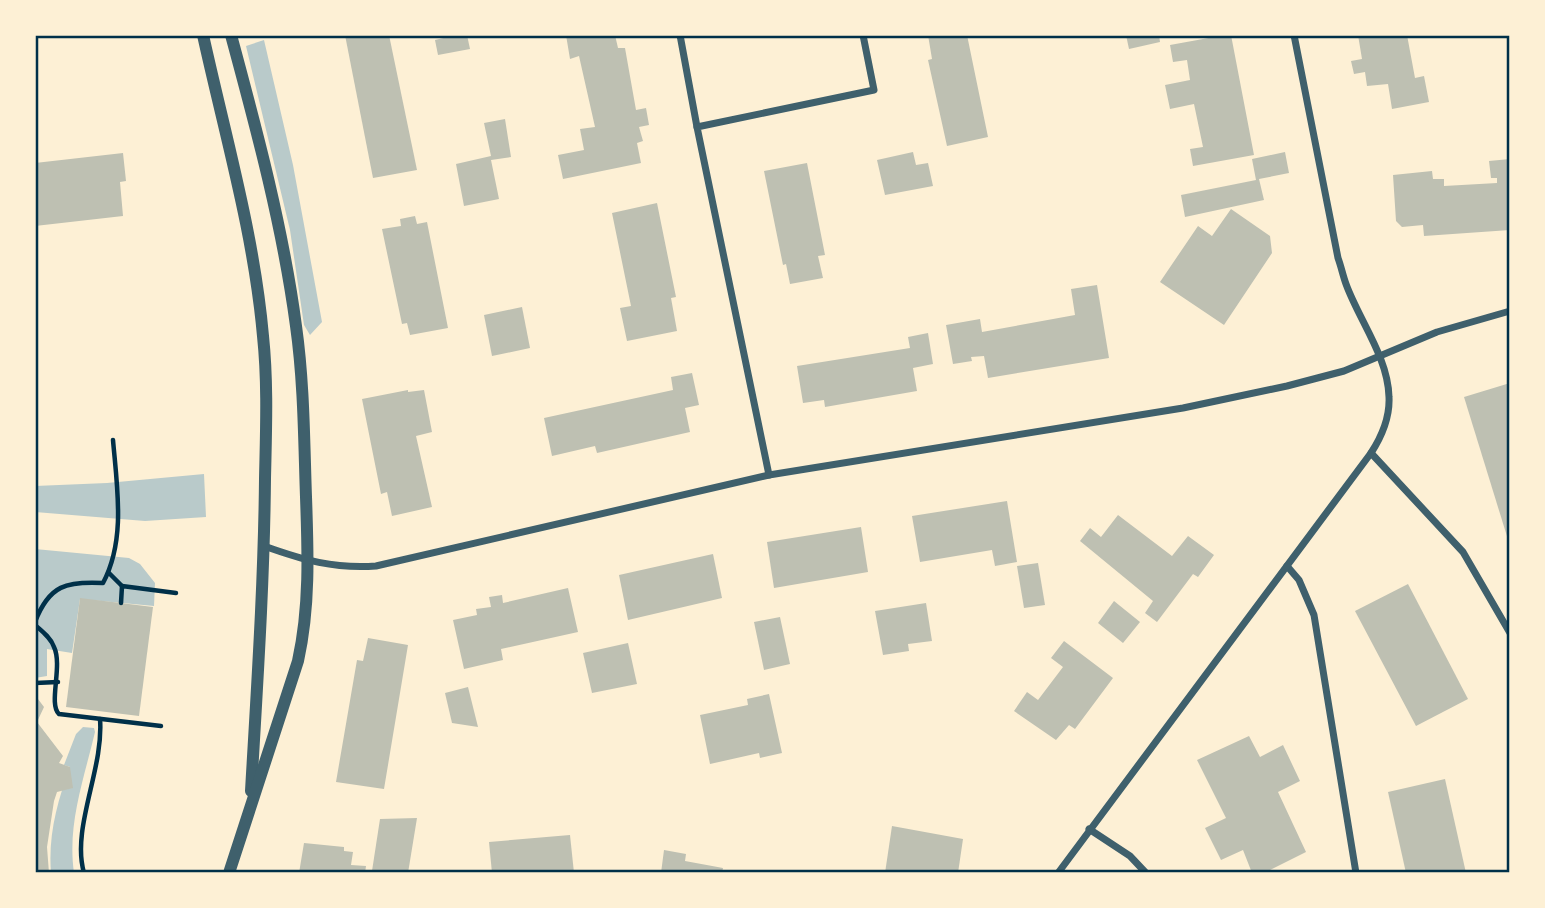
<svg xmlns="http://www.w3.org/2000/svg" width="1545" height="908" viewBox="0 0 1545 908" font-family="Jost,sans-serif">
  <style>
    .green { fill: #b9caca }
    .building { fill: #bec0b2 }
    .lines { fill: none; stroke-linecap: round; stroke-linejoin: round }
    .path { stroke: #003049; stroke-width: 4.5 }
    .minor { stroke: #3f606c; stroke-width: 7 }
    .tertiary { stroke: #3f606c; stroke-width: 12 }
    .neatline { fill: none; stroke: #003049; stroke-width: 2.5 }
  </style>
  <rect width="100%" height="100%" fill="#fdf0d5"/>
  <g class="green">
    <polygon points="264,40 293,165 322,322 310,335 304,325 290,230 246,46"/>
    <polygon points="204,474 206,517 145,521 35,512 35,486 107,483"/>
    <polygon points="35,549 129,558 140,564 155,583 154,606 80,599 72,653 47,649 47,676 35,678"/>
    <path d="M83,727L94,728L95,732C84,779 67,824 74,873H51C48,836 57,802 70,767L64,765L76,734Z"/>
  </g>
  <g class="building">
    <polygon points="345,35 389,35 417,170 373,178"/>
    <polygon points="456,35 467,35 470,49 438,55 435,40"/>
    <polygon points="566,35 615,35 618,48 625,48 636,110 646,108 649,125 639,127 643,141 637,143 641,163 563,179 558,155 584,150 580,129 595,127 579,56 570,59"/>
    <polygon points="928,35 967,35 988,137 947,146 928,60 932,59"/>
    <polygon points="1126,35 1159,35 1160,42 1129,49"/>
    <polygon points="1225,35 1231,35 1254,155 1193,166 1190,149 1203,147 1194,104 1170,109 1165,85 1190,80 1187,60 1173,62 1170,45"/>
    <polygon points="1358,35 1407,35 1415,78 1424,76 1429,102 1392,109 1388,84 1367,86 1365,72 1354,74 1351,61 1362,59"/>
    <polygon points="505,119 511,157 491,160 499,199 464,206 456,164 491,156 484,123"/>
    <polygon points="913,152 916,165 928,163 933,186 885,195 877,160"/>
    <polygon points="1285,152 1289,173 1259,179 1264,200 1185,217 1181,195 1256,180 1252,159"/>
    <polygon points="123,153 126,181 120,182 123,216 35,226 35,163"/>
    <polygon points="1510,159 1510,230 1424,236 1423,225 1402,227 1396,221 1393,175 1432,171 1433,179 1444,179 1444,186 1497,183 1497,178 1491,178 1489,161"/>
    <polygon points="807,163 825,255 818,256 823,278 790,284 786,264 783,265 764,171"/>
    <polygon points="657,203 676,297 671,298 677,331 627,341 620,308 631,306 612,213"/>
    <polygon points="1231,209 1270,236 1272,253 1224,325 1160,282 1198,226 1212,236"/>
    <polygon points="415,216 417,224 427,222 448,328 410,335 407,323 402,324 382,229 401,226 400,219"/>
    <polygon points="1097,285 1109,358 988,378 984,356 971,357 972,361 953,364 946,325 980,319 982,332 1075,315 1071,289"/>
    <polygon points="522,307 530,348 492,356 484,315"/>
    <polygon points="928,333 933,364 913,368 917,391 825,407 824,400 803,403 797,366 910,348 908,337"/>
    <polygon points="692,373 699,405 685,408 690,432 597,453 595,446 552,456 544,418 673,390 671,377"/>
    <polygon points="1510,383 1510,546 1464,397"/>
    <polygon points="408,390 408,392 424,390 432,432 416,436 432,507 392,516 387,492 381,494 362,399"/>
    <polygon points="1007,501 1017,562 995,566 992,550 920,562 912,516"/>
    <polygon points="1118,515 1172,556 1188,536 1214,555 1198,577 1193,574 1157,622 1145,613 1153,601 1080,541 1090,528 1101,537"/>
    <polygon points="861,527 868,572 774,588 767,542"/>
    <polygon points="713,554 722,598 628,620 619,575"/>
    <polygon points="1038,563 1045,605 1024,608 1017,566"/>
    <polygon points="1408,584 1468,699 1416,726 1355,611"/>
    <polygon points="568,588 578,632 501,649 503,660 464,669 453,620 477,615 476,609 491,607 489,597 502,595 503,603"/>
    <polygon points="80,598 153,607 139,716 66,707"/>
    <polygon points="1114,601 1140,622 1123,643 1098,623"/>
    <polygon points="926,603 932,641 908,644 909,651 883,655 875,611"/>
    <polygon points="780,617 790,664 764,670 754,622"/>
    <polygon points="368,638 408,645 384,789 336,782 357,660 363,661"/>
    <polygon points="1064,641 1113,678 1075,729 1069,725 1056,740 1014,711 1027,692 1038,700 1063,667 1051,658"/>
    <polygon points="628,643 637,684 592,693 583,653"/>
    <polygon points="468,687 478,727 452,723 445,693"/>
    <polygon points="769,694 782,753 760,758 759,753 710,764 700,715 748,705 747,699"/>
    <polygon points="35,695 44,707 37,722 63,756 59,763 70,767 73,788 57,792 54,801 47,847 49,873 35,873"/>
    <polygon points="1249,736 1260,757 1283,745 1300,781 1278,792 1306,852 1264,873 1252,873 1243,850 1221,860 1205,828 1226,818 1197,760"/>
    <polygon points="1445,779 1466,873 1406,873 1388,792"/>
    <polygon points="417,818 408,873 372,871 380,819"/>
    <polygon points="892,826 963,839 958,873 885,873"/>
    <polygon points="570,835 574,873 492,873 489,842"/>
    <polygon points="304,843 344,847 344,851 353,852 351,865 366,866 365,873 299,873"/>
    <polygon points="664,850 686,854 685,861 723,868 722,873 661,873"/>
  </g>
  <g class="lines">
    <g class="path">
      <polyline points="109,573 122,586"/>
      <polyline points="121,603 122,586 176,593"/>
      <path d="M35,622C49,585 67,581 103,583C126,540 117,487 113,440"/>
      <path d="M35,625C42,631 51,638 54,647C63,666 48,704 59,714L161,726"/>
      <polyline points="35,683 58,682"/>
      <path d="M84,873C71,828 104,769 100,719"/>
    </g>
    <g class="minor">
      <polyline points="680,35 697,127"/>
      <polyline points="1371,453 1463,552 1510,633"/>
      <polyline points="769,475 697,127 874,90 863,35"/>
      <path d="M264,546C303,560 334,569 376,566L769,475L1183,408L1287,386L1344,371L1437,332L1510,311"/>
      <polyline points="1287,566 1299,580 1314,615 1356,873"/>
      <polyline points="1089,829 1130,856 1146,873"/>
      <path d="M1058,873L1371,453C1382,436 1390,418 1389,397C1388,357 1359,320 1346,284C1343,276 1341,266 1338,258L1294,35"/>
    </g>
    <g class="tertiary">
      <path d="M203,35C225,135 254,234 263,336C268,384 266,431 265,479C264,583 257,687 251,791"/>
      <path d="M229,873L298,661C310,607 308,552 306,497C304,440 304,383 296,326C283,228 257,131 231,35"/>
    </g>
  </g>
  <rect width="1545" height="908" fill="none" stroke="#fdf0d5" stroke-width="74"/>
  <rect x="37" y="37" width="1471" height="834" class="neatline"/>
</svg>
